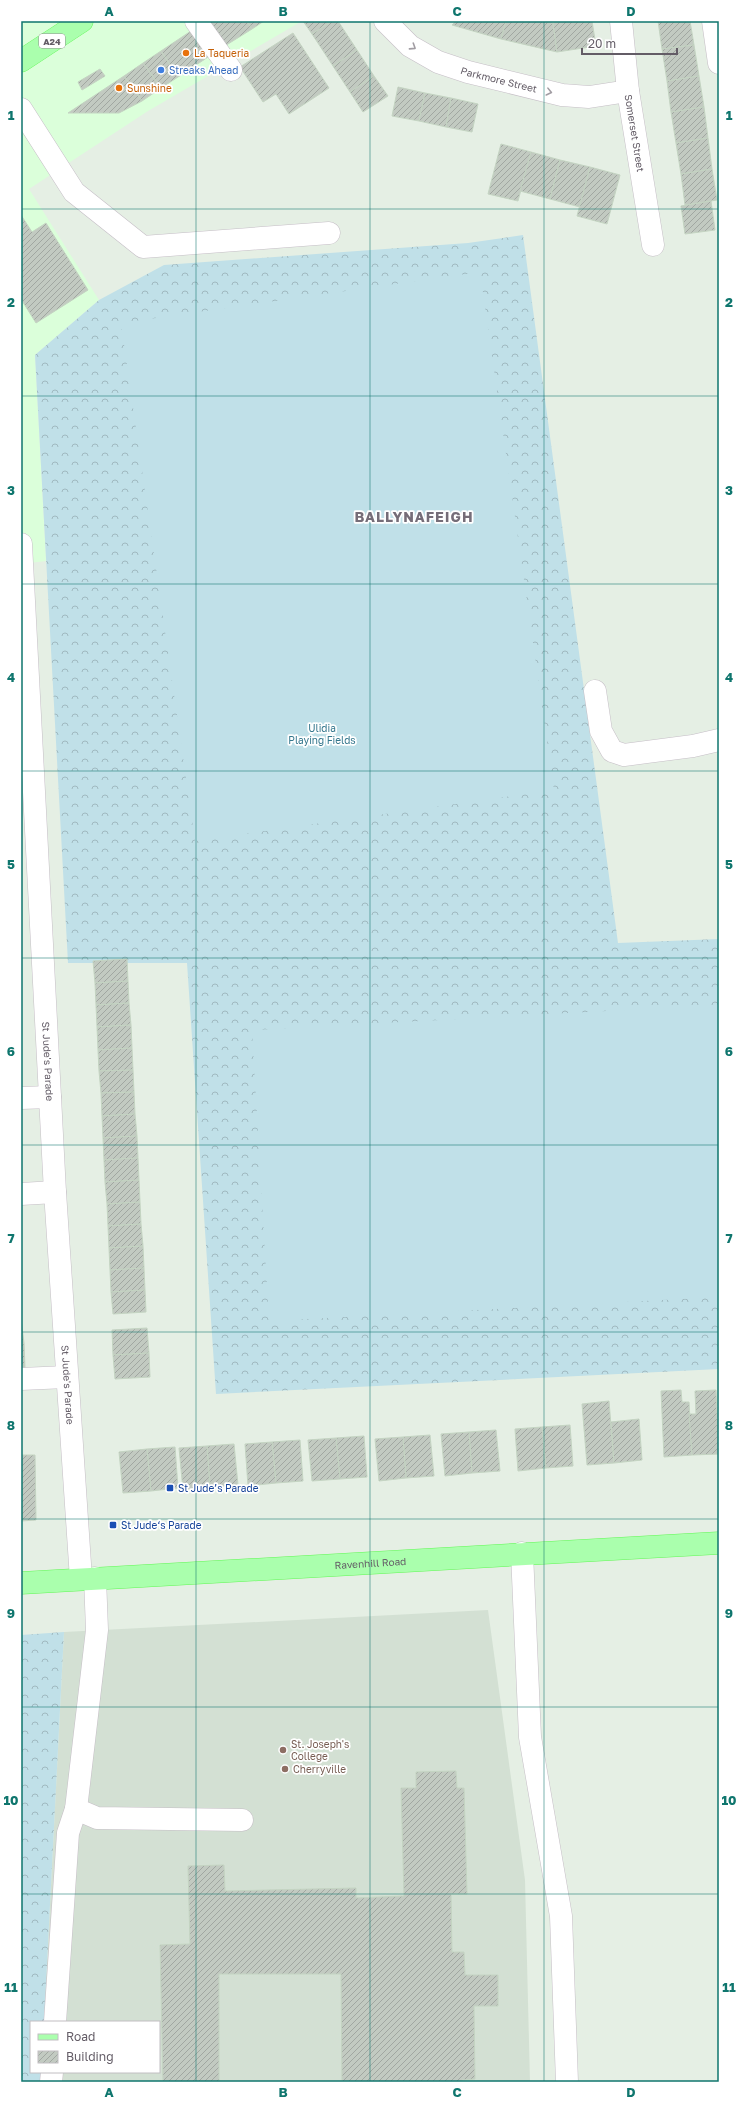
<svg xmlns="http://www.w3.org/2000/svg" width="740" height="2103" viewBox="0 0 740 2103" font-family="'Golos Text',sans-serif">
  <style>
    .commercial { fill: #dbffda }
    .education { fill: #d3e0d3 }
    .forest { fill: url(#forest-crowns) }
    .garden { fill: #c0e0e8 }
    .building { fill: url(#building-hatch); stroke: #c4d4c2 }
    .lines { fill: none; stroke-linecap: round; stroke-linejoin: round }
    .minor-casing { stroke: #c5bec6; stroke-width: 23 }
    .major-casing { stroke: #62f756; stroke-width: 23 }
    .minor { stroke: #fff; stroke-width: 22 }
    .major { stroke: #aaffad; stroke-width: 22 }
    .oneway { stroke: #a19da3 }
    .grid { fill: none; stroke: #0f766e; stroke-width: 1; stroke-opacity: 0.55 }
    .food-dot { fill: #e8710a; stroke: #fff; stroke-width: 1.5 }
    .shop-dot { fill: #3f7fe0; stroke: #fff; stroke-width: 1.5 }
    .transit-dot { fill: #1a4fb4; stroke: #fff; stroke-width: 1.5 }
    .education-dot { fill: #8d6e63; stroke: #fff; stroke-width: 1.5 }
    .labels { text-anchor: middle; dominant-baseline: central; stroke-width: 3.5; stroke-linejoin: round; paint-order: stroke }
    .shield { fill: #fff; stroke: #928d94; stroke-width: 1 }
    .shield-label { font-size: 9px; font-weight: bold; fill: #635c66 }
    .food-label { font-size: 10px; fill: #c56008; stroke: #fff; text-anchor: start }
    .shop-label { font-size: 10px; fill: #366cbe; stroke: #fff; text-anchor: start }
    .street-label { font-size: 10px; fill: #635c66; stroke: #fff }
    .park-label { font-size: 10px; fill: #34778d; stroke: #fff }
    .transit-label { font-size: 10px; fill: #164399; stroke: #fff; text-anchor: start }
    .education-label { font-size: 10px; fill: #785e54; stroke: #fff; text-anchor: start }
    .district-label { font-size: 14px; font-weight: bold; letter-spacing: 1px; fill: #756d78; stroke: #fff }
    .neatline { fill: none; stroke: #0f766e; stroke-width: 1.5 }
    .grid-label { font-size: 13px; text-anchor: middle; font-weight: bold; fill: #0f766e }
  </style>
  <defs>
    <pattern id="forest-crowns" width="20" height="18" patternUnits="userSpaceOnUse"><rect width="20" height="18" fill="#c0e0e8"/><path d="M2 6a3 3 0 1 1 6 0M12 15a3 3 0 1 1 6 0" fill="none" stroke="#a0b9c0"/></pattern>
    <pattern id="building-hatch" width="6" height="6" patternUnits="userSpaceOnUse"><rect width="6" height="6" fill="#c2cac1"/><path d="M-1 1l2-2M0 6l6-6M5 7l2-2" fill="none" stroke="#a1a7a1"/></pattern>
  </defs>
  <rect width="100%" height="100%" fill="#e5efe4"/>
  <polygon class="commercial" points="21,21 302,21 148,111 29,189 99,300 35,355 46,561 21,564"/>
  <polygon class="education" points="488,1610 525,1880 530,2082 41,2082 42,2072 159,2072 159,2022 44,2022 64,1632"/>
  <g class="forest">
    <polygon points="523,235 618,943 719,939 719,1369 216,1394 187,963 68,963 35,355 99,300 164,265 468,243"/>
    <polygon points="64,1632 44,2022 31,2022 31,2072 42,2072 41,2082 21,2082 21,1635"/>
  </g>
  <g class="garden">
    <polygon points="480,272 554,790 195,841 121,323"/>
    <polygon points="719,1005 719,1297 269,1321 252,1030"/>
  </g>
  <g class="building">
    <polygon points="206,21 247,21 252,29 220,49"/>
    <polygon points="247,21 264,21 252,29"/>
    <polygon points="303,21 332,21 312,34"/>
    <polygon points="332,21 338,21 357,50 333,66 312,34"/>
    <polygon points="456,21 506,21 501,39 452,25"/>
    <polygon points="506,21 542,21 553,23 557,52 501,39"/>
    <polygon points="565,21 592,21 596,46 557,52 553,23"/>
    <polygon points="658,21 690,21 694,45 662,49"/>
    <polygon points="194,29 211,55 178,77 161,51"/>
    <polygon points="293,33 329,88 289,114 276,94 263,102 240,67"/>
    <polygon points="694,45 699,76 667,81 662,49"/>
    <polygon points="357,50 374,76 350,92 333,66"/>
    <polygon points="161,51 178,77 161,88 143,63"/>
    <polygon points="143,63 161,88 142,101 124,76"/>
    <polygon points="100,69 105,76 82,90 78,82"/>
    <polygon points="124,76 142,101 119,113 68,113"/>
    <polygon points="374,76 388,96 363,112 350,92"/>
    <polygon points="699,76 704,107 671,112 667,81"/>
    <polygon points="398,87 425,93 419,121 392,116"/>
    <polygon points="425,93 451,98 446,127 419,121"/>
    <polygon points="451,98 478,104 472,132 446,127"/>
    <polygon points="704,107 708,138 676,143 671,112"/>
    <polygon points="708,138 712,169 681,174 676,143"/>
    <polygon points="501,144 531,152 518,201 488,194"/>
    <polygon points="531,152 560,160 550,199 520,191"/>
    <polygon points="560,160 590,167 580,207 550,199"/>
    <polygon points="590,167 620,175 607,224 577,216"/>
    <polygon points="712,169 717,200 685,205 681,174"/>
    <polygon points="711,201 715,230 685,234 681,206"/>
    <polygon points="21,215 32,232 46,223 88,290 36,323 21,299"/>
    <polygon points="127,959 128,981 95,983 93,961"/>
    <polygon points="128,981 129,1003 96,1005 95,983"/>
    <polygon points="129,1003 131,1025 97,1027 96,1005"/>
    <polygon points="131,1025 132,1048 98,1050 97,1027"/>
    <polygon points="132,1048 133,1070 99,1071 98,1050"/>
    <polygon points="133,1070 134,1092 101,1093 99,1071"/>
    <polygon points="134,1092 135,1114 102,1116 101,1093"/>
    <polygon points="135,1114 137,1136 103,1138 102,1116"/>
    <polygon points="137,1136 138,1158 104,1160 103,1138"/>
    <polygon points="138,1158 139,1180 105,1182 104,1160"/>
    <polygon points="139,1180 140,1202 107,1204 105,1182"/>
    <polygon points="140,1202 141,1224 108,1226 107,1204"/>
    <polygon points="141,1224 143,1246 109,1248 108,1226"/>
    <polygon points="143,1246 144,1268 110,1270 109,1248"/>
    <polygon points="144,1268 145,1290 111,1292 110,1270"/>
    <polygon points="145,1290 146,1312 113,1314 111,1292"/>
    <polygon points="21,1319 24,1343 21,1344"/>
    <polygon points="147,1328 149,1353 113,1355 112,1330"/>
    <polygon points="24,1343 25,1368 21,1368 21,1344"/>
    <polygon points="149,1353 150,1377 115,1379 113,1355"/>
    <polygon points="681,1390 682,1402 689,1402 692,1455 664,1457 661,1391"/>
    <polygon points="716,1390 719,1454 692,1455 689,1414 696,1414 695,1391"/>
    <polygon points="609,1401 614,1463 587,1465 582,1404"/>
    <polygon points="639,1419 642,1460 614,1463 611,1422"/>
    <polygon points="570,1425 573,1466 546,1468 542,1427"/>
    <polygon points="542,1427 546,1468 518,1471 515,1429"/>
    <polygon points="496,1430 500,1471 472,1473 469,1432"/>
    <polygon points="469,1432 472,1473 445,1476 441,1434"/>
    <polygon points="430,1435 434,1476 406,1478 403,1437"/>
    <polygon points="364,1436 367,1477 340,1479 336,1438"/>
    <polygon points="403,1437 406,1478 379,1481 375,1439"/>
    <polygon points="336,1438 340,1479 312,1481 308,1440"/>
    <polygon points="300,1440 303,1481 276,1483 272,1442"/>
    <polygon points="272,1442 276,1483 248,1486 245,1444"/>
    <polygon points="234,1444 238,1485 210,1487 207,1446"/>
    <polygon points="207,1446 210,1487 183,1490 179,1448"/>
    <polygon points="175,1447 178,1488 151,1491 147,1449"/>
    <polygon points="147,1449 151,1491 123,1493 119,1452"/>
    <polygon points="21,1455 35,1455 36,1520 21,1521"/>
    <polygon points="456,1771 457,1788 464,1788 467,1894 451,1894 452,1952 464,1952 465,1975 498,1975 498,2006 474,2006 475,2079 462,2080 462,2082 342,2082 341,1974 219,1974 219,2082 163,2082 160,1945 190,1944 188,1866 224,1865 225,1891 356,1888 356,1898 404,1896 401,1788 416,1788 416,1772"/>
  </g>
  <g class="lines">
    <defs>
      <g id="minor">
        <polyline points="196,21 231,70"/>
        <path id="s1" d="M385,21L410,46L438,62L468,72L562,95L589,97L628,91"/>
        <path id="s2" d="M621,21L628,91L653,245"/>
        <polyline points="713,21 719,63"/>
        <polyline points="21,109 74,192 143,247 329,233"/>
        <path id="s3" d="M21,544L55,1192L81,1579"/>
        <polyline points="595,691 601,731 612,751 624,755 693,746 719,740"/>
        <polyline points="21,1098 50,1097"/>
        <polyline points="21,1194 55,1192"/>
        <polyline points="21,1379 66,1377"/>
        <polyline points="522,1553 530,1737 561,1916 567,2082"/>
        <polyline points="95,1578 97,1630 76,1809 97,1818 242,1820"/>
        <polyline points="55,2022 68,1833 76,1809"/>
        <polyline points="51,2082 52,2072"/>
      </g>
      <g id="major">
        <polyline points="21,61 82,21"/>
        <path id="s4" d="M21,1583L719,1543"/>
      </g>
    </defs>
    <use href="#minor" class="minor-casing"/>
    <use href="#major" class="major-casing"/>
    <use href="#minor" class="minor"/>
    <use href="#major" class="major"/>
  </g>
  <defs><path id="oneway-chevron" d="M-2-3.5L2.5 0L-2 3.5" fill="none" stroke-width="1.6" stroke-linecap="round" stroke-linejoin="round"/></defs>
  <g class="oneway">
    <use href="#oneway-chevron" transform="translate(413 47) rotate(33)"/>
    <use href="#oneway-chevron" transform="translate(549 92) rotate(14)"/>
  </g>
  <path class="grid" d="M196,21V2082M370,21V2082M544,21V2082M21,209H719M21,396H719M21,584H719M21,771H719M21,958H719M21,1145H719M21,1332H719M21,1519H719M21,1707H719M21,1894H719"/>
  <g class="food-dot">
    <circle cx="186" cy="53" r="4"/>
    <circle cx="119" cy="88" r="4"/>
  </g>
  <circle class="shop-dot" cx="161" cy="70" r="4"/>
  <g class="transit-dot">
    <rect x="166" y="1484" width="8" height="8" rx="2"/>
    <rect x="109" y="1521" width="8" height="8" rx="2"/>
  </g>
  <g class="education-dot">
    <circle cx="283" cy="1750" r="4"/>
    <circle cx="285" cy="1769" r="4"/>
  </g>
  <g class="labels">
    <rect class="shield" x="39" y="34" width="26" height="14" rx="3"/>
    <g class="shield-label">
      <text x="52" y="41">A24</text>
    </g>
    <g class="food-label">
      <text x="194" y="53">La Taqueria</text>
      <text x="127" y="88">Sunshine</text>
    </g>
    <g class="shop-label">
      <text x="169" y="70">Streaks Ahead</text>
    </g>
    <g class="street-label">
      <text stroke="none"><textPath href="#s1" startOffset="131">Parkmore Street</textPath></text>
      <text stroke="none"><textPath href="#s2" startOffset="113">Somerset Street</textPath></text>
      <text stroke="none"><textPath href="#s3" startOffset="518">St Jude's Parade</textPath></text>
      <text stroke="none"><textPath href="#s3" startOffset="842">St Jude's Parade</textPath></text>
      <text stroke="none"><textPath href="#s4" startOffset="350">Ravenhill Road</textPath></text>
    </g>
    <g class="park-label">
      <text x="322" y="728">Ulidia<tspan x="322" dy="12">Playing Fields</tspan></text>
    </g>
    <g class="transit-label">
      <text x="178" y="1488">St Jude’s Parade</text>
      <text x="121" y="1525">St Jude‘s Parade</text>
    </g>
    <g class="education-label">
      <text x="291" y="1744">St. Joseph's<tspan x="291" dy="12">College</tspan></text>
      <text x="293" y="1769">Cherryville</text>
    </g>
    <g class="district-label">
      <text x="414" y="516">BALLYNAFEIGH</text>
    </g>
  </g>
  <rect width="740" height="2103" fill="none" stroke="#ffffff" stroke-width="44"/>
  <rect x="30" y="2021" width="130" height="52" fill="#ffffff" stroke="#c1bec2"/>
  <rect x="38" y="2034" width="20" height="6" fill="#aaffad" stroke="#c1bec2"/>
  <text x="66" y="2041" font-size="12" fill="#635c66">Road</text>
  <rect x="38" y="2051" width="20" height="12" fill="url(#building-hatch)" stroke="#c1bec2"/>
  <text x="66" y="2061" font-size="12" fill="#635c66">Building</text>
  <path d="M582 48v6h95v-6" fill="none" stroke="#635c66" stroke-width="2"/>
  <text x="588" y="48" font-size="12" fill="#635c66" stroke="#ffffff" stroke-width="3" paint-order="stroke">20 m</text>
  <rect x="22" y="22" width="696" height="2059" class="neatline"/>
  <g class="grid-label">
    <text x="109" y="16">A</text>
    <text x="283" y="16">B</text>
    <text x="457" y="16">C</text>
    <text x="631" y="16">D</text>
    <text x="11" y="120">1</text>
    <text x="729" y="120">1</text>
    <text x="11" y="307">2</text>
    <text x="729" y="307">2</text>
    <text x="11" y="495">3</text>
    <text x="729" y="495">3</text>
    <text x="11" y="682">4</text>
    <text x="729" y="682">4</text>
    <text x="11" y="869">5</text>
    <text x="729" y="869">5</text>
    <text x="11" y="1056">6</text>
    <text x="729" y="1056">6</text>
    <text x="11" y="1243">7</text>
    <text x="729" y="1243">7</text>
    <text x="11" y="1430">8</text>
    <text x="729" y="1430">8</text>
    <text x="11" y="1618">9</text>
    <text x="729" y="1618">9</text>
    <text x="11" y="1805">10</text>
    <text x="729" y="1805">10</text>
    <text x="11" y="1992">11</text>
    <text x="729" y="1992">11</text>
    <text x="109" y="2097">A</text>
    <text x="283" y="2097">B</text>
    <text x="457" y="2097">C</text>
    <text x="631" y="2097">D</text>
  </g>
</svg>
